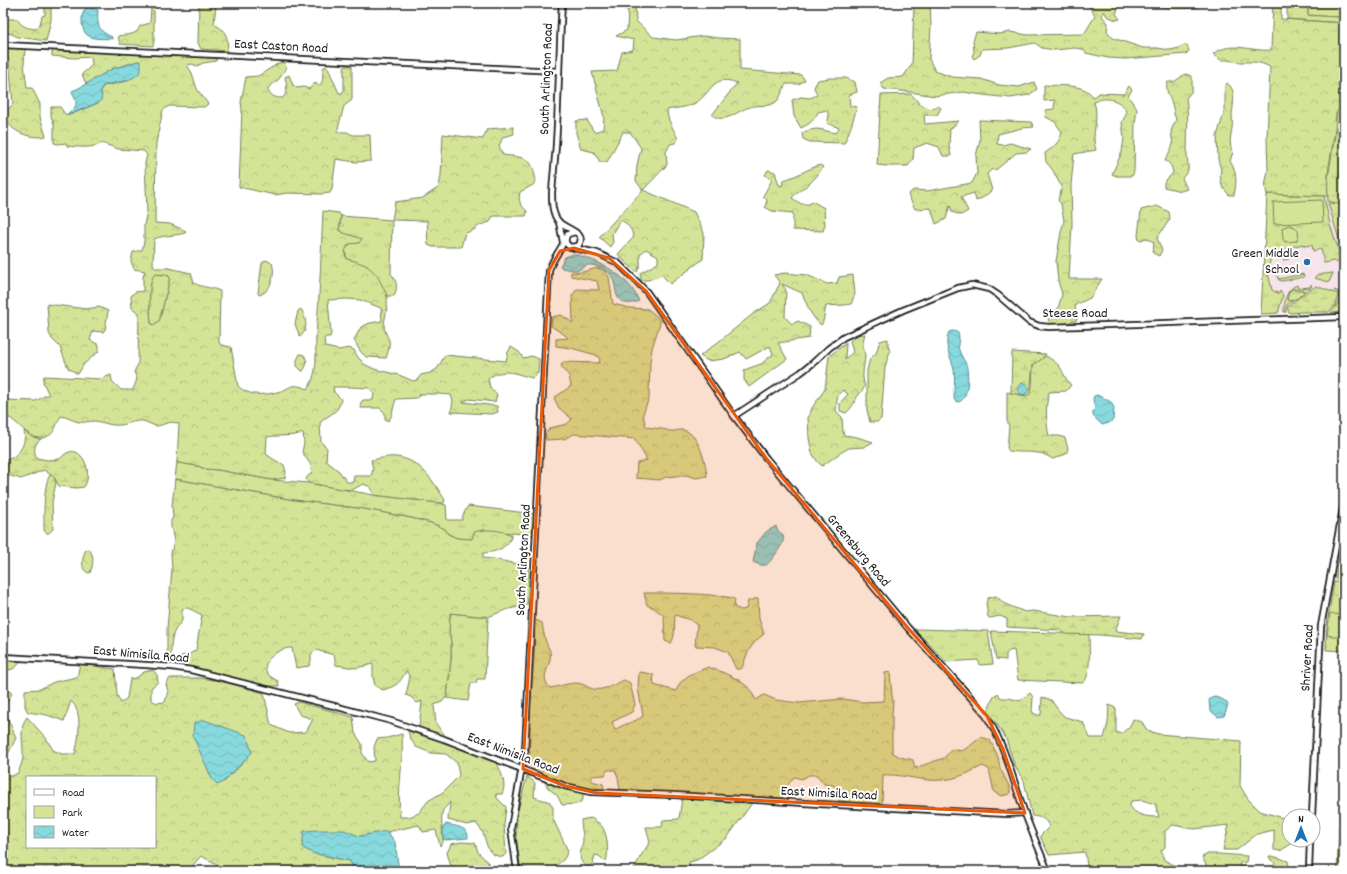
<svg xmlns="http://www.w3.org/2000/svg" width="1347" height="874" viewBox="0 0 1347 874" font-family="Dekko,sans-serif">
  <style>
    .built { fill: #f5e4e9 }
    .grass { fill: url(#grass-tufts); stroke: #78805a }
    .forest { fill: url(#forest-crowns); stroke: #78805a; fill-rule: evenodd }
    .wetland { fill: url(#wetland-marsh); stroke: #78805a }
    .park { fill: #d4e497; stroke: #78805a }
    .water { fill: url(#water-waves); stroke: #5c8d90 }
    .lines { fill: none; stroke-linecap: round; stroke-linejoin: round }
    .secondary-casing { stroke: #1c1c1c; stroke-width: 8 }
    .secondary { stroke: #fff; stroke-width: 4.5 }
    .marked { fill: #e8590c; fill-opacity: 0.2; stroke: #e8590c; stroke-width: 3; stroke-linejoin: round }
    .poi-dot { fill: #1f6fb2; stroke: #fff; stroke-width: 1.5 }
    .labels { text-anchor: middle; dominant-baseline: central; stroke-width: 4; stroke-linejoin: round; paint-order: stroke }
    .street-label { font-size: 14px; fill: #1c1c1c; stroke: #fff }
    .poi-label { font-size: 14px; fill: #1c1c1c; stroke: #fff; text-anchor: end }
  </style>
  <defs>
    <pattern id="grass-tufts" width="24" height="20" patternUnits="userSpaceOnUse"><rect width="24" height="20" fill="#d4e497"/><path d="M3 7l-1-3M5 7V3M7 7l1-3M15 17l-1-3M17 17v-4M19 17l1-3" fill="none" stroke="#b5c382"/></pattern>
    <pattern id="forest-crowns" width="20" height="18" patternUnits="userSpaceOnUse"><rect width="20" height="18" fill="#d4e497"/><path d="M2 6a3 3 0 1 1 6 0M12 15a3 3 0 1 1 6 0" fill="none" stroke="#b5c382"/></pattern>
    <pattern id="wetland-marsh" width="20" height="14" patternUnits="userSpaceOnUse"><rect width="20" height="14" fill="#d4e497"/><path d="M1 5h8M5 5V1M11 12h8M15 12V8" fill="none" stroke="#b5c382"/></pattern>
    <pattern id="water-waves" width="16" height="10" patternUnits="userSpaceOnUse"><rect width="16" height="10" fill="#87d9de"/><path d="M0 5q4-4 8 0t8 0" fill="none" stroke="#74babe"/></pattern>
  </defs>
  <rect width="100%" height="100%" fill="#fff"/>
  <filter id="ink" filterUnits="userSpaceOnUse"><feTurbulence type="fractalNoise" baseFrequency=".025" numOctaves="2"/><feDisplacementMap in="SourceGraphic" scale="8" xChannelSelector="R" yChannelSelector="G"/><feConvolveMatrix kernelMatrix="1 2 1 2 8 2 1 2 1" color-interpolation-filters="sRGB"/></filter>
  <g filter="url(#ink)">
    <g class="built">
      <polygon points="1344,104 1344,312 1261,314 1267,194 1328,196 1336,120"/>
      <polygon points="1344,511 1344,651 1323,650 1322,637"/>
    </g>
    <g class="grass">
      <polygon points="511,3 559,3 558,6 515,5 511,4"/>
      <polygon points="1287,3 1308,3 1308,15 1340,17 1341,3 1344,3 1344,23 1287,19"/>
      <polygon points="1344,104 1344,122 1339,123 1336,121 1336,113"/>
      <polygon points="1344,124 1344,203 1341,202 1339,200 1336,203 1328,201 1327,184 1336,128"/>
      <polygon points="1267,194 1324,196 1330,225 1338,248 1340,259 1337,263 1334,261 1324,263 1321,249 1313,251 1312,245 1304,246 1303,244 1287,248 1289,259 1283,260 1282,257 1271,258 1269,264 1269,268 1267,269 1272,290 1279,294 1280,291 1281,292 1283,295 1278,313 1261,314"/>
      <polygon points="1328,203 1344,204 1344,256"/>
      <path d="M341,216L392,220L391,274C397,279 398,289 394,296H387C379,277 368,264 347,259L345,250L350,244L344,233L339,230Z"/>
      <polygon points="1333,273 1329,282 1314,278 1317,275"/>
      <path d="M155,274L168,275L170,278L160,319L158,322L154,325L151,323C150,313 147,280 155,274Z"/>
      <polygon points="1303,274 1304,277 1282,281 1279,280 1277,276 1279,279"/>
      <path d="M1311,284V287L1304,292L1303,290L1293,289L1292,300H1293L1287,305L1286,312H1284C1284,301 1286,289 1297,285L1298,288L1311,287Z"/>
      <path d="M1334,290L1344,294V312L1331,313C1336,307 1340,301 1339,293Z"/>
      <polygon points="177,461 178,463 198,466 205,469 218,470 272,480 309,483 374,495 439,503 446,505 447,520 462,520 463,515 468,506 535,514 533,535 483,530 472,539 456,538 448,534 445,529 431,523 411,518 364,509 294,500 175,479"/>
      <polygon points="1344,533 1344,579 1335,579"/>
      <polygon points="1334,582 1344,583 1344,651 1326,650 1327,624"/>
      <polygon points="450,613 488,617 485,679 477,679 476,683 471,683 468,701 446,698 447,696 451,659 451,642 449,632"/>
      <polygon points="915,629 988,631 993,664 980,665 978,660 946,662"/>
      <path d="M991,631L1089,634C1089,644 1092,680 1082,683L1018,680L1014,650L1009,651L1006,654V660L996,659Z"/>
    </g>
    <g class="forest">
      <path d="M45,3H51V20L46,41L18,37L12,34L3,32V17L9,19H17C22,27 27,28 36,29L40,24L42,16L45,15Z"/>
      <path d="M199,3H214L216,5L214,24C226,30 229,38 227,51L201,49L198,43Z"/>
      <path d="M600,3H635L636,21L653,37L676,40L703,36L719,38L740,39V70L801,75L805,80L799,84H786C783,89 781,97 777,101C770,108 758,104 750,107C738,110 725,125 712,115L737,83C710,72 712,97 691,105C684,108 675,108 667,110C667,121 674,129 678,139L675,143L670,144L666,152L667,165L643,190L694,212L704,233L703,259L670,284L662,275L648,280H641L640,273L658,263V256L646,249L640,254V265L637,272L624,261L618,254L634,237C631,229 628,223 620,220L612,234L613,242L610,247L599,237L643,190L636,181L637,165L641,148L630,132H623L607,162H600L594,152L581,149L576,133V121L587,120L594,132L603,129L604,117L592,72L617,71L622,52L633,50L634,40L616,36L627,30L628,10Z"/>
      <polygon points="914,3 930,3 931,26 929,59 935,71 952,77 981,79 999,85 1019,87 1034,82 1037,89 1029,95 1010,98 983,95 963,92 935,96 910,92 884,89 880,83 888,78 903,77 912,64"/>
      <polygon points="1090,3 1127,3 1128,7 1119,7 1116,14 1120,19 1116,20 1107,16 1104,11 1102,16 1108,23 1107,31 1113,38 1143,48 1157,48 1171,50 1179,48 1184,45 1187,45 1189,51 1186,54 1126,59 1108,58 1086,53 1083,49 1074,48 1054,50 1042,48 1035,43 1008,48 982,49 980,55 974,59 972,56 974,52 973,41 976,32 1000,34 1010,32 1028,35 1084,34 1095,16 1090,8"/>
      <path d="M1139,3H1201L1202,5C1186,13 1156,6 1139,3Z"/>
      <path d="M1273,3H1281V19L1344,23V104L1336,113C1336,141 1325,168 1328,196L1267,194L1265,186L1268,170L1267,139L1270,67C1258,61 1254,62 1241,62C1234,62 1228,59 1221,60L1213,54C1232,40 1250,52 1271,50Z"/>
      <path d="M151,8L154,11V41L153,46L120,44L118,36C127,34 137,36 140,26L150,23Z"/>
      <path d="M8,47L25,49L24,64L27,88H32L40,104V117L46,136C29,140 6,130 4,113L13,104L9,61L4,49Z"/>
      <path d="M52,50L217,57L216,61L203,63L197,66L192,64L187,65L192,73L197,89L208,104L204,107L169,106L163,110L156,143L155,223L170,224L186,231L185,233C175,236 163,235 154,239L153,264L155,268H169L191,273L194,283C203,288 211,287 220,291L219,342L221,345L231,347L238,386C250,398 269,395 284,390C287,389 289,387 292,386C297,385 303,387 308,389C319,370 315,355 316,335C320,294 321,253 323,211L339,213L341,216L339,230L344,233L362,239L359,243L349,244C345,249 344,253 347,259C364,263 373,267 381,283C383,287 386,292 387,297C388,307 385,316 384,325C384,331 387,335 389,340C390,345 388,353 386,358L366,357L360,351L354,340L361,327L370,323L382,321L381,308L360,300L347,299L328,300L331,334L330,337H326L324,339L325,347L339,350L349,348L354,350L357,356L364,364L374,369L399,375L413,381L417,380L421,375L430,373L437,369L445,355L506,361L508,352L511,347L519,352L523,358L532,356L539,359L538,373L533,378C514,374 507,367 488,378L490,388L497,394L495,402L469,399L463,402L497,406L498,412L492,414L451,412L453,401L451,395L438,394H420L417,398L396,399C393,407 393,414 389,421L385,419V413L380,408H361L360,404L363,400H373L374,394L370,388L350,387H333L334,392L341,399C339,414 329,413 320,423L321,442L327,448L326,461L339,471L347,482H353L354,476H371L373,469L371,460C379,459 388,456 396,457C420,459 433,481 445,500L444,503H439L374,495L371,487L363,484L352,490L341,489L309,483L306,479L308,476L312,473L311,465L302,452L304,443L303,433C291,437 279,435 267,437L266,454L273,459L284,465L286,472L285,478L272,480L218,470L205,469L198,466L178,463L177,461L179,424C170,420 166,424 158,426C152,426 148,422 143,421C134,420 127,425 119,425C111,426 103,422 95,421C89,421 84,423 79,422C73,421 68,417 61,416C57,422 55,432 50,435C35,445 24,429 14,421C11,418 7,417 3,415V400L36,401L46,395H49L43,382L44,376L101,379L111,375L112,381L121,390H133L137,379L134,372L138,364L139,313L132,308L131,296L135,292L143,291V277L145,271L134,269L131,261L133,252L142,250L144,242V225L147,211L145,163L147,155L144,151L118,149L102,143C92,149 79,147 67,146L66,143L58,144L54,143V124L51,116V107H60L65,114L70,115L100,102L101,90L103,86L127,81L138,61L112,69L86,84L82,74L88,69L92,64L91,57L74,58L52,56ZM155,274L168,275L170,278L160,319L158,322L153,325L151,323C150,313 147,280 155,274Z"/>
      <path d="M285,62L286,68L279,79L267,89C271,96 274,98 283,98C288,91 287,86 285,77L289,75L293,85L297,88L304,87L309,89L315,83L320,85C325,79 321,73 324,67L327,66L339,93H342L344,90V69L345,66H352V100L344,106L337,132H347L353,135H370L371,161L356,162L336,159L332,189L330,193L320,194L287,193L275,195L239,187L242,109L241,102L246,77L258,76L279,63Z"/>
      <path d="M1185,74L1192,76V91L1186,98C1189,117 1187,136 1187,154C1187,159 1189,166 1188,170C1187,173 1184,176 1182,178L1187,189L1181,191L1164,187V182L1173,173C1172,167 1171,163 1165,161L1173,145L1171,131L1176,119C1173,113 1174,110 1172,104C1170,96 1164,90 1168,82H1174Z"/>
      <path d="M830,78H846L855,82L857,92L849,95L850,106L857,107C853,120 850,132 844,143L810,142L803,139L802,133C818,126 820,130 836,133L839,128L827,123L829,117L827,110L818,112C814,120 810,124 801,128L794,116L792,100L801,97L810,98L817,95L814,87L818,80Z"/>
      <path d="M1227,83C1237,90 1233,104 1232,115C1232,119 1233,123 1232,128C1231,136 1228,144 1233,152L1230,161C1237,173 1237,181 1234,195H1229L1222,186L1220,175L1221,170L1218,159L1217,136L1225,110V86Z"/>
      <path d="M1044,85C1057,86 1086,83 1093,97L1099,93L1124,94L1129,86L1132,90L1128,96L1137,109L1135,124L1134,172L1132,176H1116L1112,174L1122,152L1124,138L1122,122L1126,115L1125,108C1117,99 1105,96 1094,102C1100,118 1090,135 1096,150L1074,154L1071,185L1072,223L1069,279H1102L1090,298L1075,305L1077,320L1060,325L1050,324L1048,319L1058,309L1062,294L1058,281L1056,261L1061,232L1064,221L1061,204L1058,200L1062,188L1052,169L1046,162L1045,153C1054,147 1060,142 1062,132L1055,122L1046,117L1045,110L1054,109L1055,100L1044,101Z"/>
      <polygon points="911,94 920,104 930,109 938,106 941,108 937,115 924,115 925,124 959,121 950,129 949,145 951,156 943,156 939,147 927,143 914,148 913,159 908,166 886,166 877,165 881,95"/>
      <polygon points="979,120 1031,122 1034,127 1022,128 998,134 997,144 1003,145 1010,143 1031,149 1027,152 1016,153 997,169 991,170 987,174 992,190 984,197 976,201 974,193 961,197 968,211 961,215 952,212 950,205 946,219 936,224 931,208 915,209 908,195 913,190 927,191 972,183 977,173 976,156 980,140"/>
      <path d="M513,127L514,134L503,137L499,146L503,155C526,158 532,156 536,181L533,185L520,192C518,201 520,205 527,211L526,216H495L492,217L490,222L480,225L472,231L465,233L461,247H433L428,245C427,239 428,226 427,221L392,220L395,202L423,198L439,187L441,175L443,134L483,139L487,129Z"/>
      <path d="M820,165L823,167C819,173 815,179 810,183C803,189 797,191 792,198L801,204H810L812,201L824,208L825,225L823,231L793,230V213L772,211L765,207L767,200L763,196L772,180L765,175L768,170L775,172L779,185L782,186L783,180C796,177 807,169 820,165Z"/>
      <polygon points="1157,206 1169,212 1170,219 1157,238 1162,250 1159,256 1153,253 1154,242 1146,238 1141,240 1139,240 1138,236 1141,210"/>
      <path d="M266,260L272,263C276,274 271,292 259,295L258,293L262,263Z"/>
      <path d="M597,268L605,271L609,277L613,304L630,308L648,309L661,320L652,348L650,362L649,398L643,414L646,427C651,428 656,428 661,429C665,429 668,431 671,431C675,432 679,429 683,430C699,433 706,463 707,476L696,478L686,475L666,477L660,480L636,478L637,463L647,460L635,439L574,434L564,439L546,440L545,434L550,428L567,424L572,419L559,408L554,398L571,386L569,376L561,366L563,362L599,363L600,359L596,355L571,348L556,346V339L568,338L565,335L551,326L552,317L561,315L573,323L572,296L577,289L599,290L597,281L571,276V272C579,274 589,270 597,268Z"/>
      <path d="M784,273L807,275L827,284L837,283L839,277L853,275L855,294L851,304C842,306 834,305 826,306L823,322L821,325C811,317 807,305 802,293L782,284L786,290L785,317L792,324L798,321L810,327L809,338L778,343L787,359L749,387L744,380V370L761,364L773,354L770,346L746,359L740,352L724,359L708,361L700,356L722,339L753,314L770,303L780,283L774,275Z"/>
      <polygon points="47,304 86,309 99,307 108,311 105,330 103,332 93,331 90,340 99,345 99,351 84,364 78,374 68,368 60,347 52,339 49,333"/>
      <path d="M301,309C306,318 309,329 300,337L295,324L298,311Z"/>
      <path d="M865,334C864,337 863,341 863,344C863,348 865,353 865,357C864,367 861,376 865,386C863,390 860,393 857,397C854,403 852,408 846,413L840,411V403L848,394L843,390C836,394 837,403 836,411L842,417L843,432L844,435L857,437L873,442L864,447L849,448L840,453L822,466L817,461L812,453L809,438L808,418L812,408L825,389L829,356L846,343L845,359L853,352L850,341L857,335Z"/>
      <polygon points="888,339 888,345 890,351 885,367 881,419 877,422 870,422 867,410 867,370 870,359 876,353 880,341"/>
      <path d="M300,354L304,355C308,361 307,365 303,371H302L297,366V360Z"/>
      <path d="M1046,356C1051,359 1056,362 1060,367C1064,373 1065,379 1071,385L1066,391L1049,392C1045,407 1046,421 1049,436H1059L1065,438L1068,449L1066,454L1053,459C1049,457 1043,453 1038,453C1028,451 1019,453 1009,451L1007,448L1009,426L1007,421V392L1026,396L1032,388L1033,365Z"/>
      <path d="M50,475L54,477L56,483L52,502L53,529L49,533H46L44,530C44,518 43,484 50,475Z"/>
      <path d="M175,479L294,500L364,509L411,518L431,523L445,529L448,534L457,538L472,539L474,532C487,528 500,530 512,535C507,549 496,552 483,553V558L493,559L528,566L529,574L527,605L505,610L488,617L450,613L449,632L451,642V659L447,696L442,702L434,705L436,724L444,734L443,736L419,728L422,701L417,703L411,697L406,695L410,677L406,671C399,684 398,685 383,690L375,686L373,677V664L356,668L336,665L334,655L316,650L311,654V661L309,666L296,668L292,648C281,647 258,661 268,674C270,677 275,679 278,681L279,686H267L189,667L181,663V656L188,655L196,650L202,615L188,608L182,609V621C174,629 171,637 171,650C170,654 171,658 169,662L167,661V629L172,569L171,554L174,541L171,527V521L173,517L172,506Z"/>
      <path d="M89,549C95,556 93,565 90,573C80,572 82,559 85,551Z"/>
      <path d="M644,593C674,593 704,593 733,598L735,600L734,607L741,610L746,609L748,601L758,598L759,619L764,634C756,640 749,648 746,657C744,661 744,665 741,669H736L728,652L715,647L695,646L697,625L690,620L675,615C674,624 676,636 671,643L665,641L664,616L654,608L647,605Z"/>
      <path d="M534,619L542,623C543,629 544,636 546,642C547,645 549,648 550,651C553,666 538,675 550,688C558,687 567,683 576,683C584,684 584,685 590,688C600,693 616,684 624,680L630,683L635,704L632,712L612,722L615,730C624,723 634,723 643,716L638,688L639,672L653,674L654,685L676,691L680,683L689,675L708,667L722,672L739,680L749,688L756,700L764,695L776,700L799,703L843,699L862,702L884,701L885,673L890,672L892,696L893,701L892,714V752L900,757L913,760L915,768L944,758L952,749L962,751L971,745L981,737L990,740L998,757L1000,768L1010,788V794L1001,796L994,792L989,769L982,766C966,775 949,782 929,780C914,779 899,774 883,775L882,805L839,801L838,792L833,785L824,784L817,775H809L802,779L794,777L784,790L783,798L727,796L667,792L620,790L618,777L615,770H607L605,775L591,776V781L603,784L604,790C578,790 554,781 532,769C528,757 530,745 530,732C529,694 537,657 534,619Z"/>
      <path d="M3,659L22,660C17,667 12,672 3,669Z"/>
      <path d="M80,664L115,669L117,695L121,703L127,698L130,679L136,678L144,672L153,670L157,675L158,682L151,688V700L157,703L165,702L168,691L166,684L170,678H200L221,681L264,693L271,725L289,733L306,732L313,719L300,715L294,704L299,702L353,717L355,733L362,744V753L368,762L375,761L374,747L377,739L387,738L402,734C404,762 397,789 400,817H409L419,813L428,801L443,792L459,776L457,763L446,754L431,753L416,747L410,738L408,731L458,747L497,763C501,772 507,785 502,794H496L497,798L506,807L504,825L506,853L503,857C485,855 488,844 482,831C480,828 478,826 476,823L467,825L448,820C448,813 450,808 450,802C448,805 445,808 443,810C440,817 443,834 443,843L440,846L436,830L423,832L419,825L378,834L312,853L350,861L355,871H220L215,863L201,856L193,865V871H3V682L12,694C10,697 6,702 6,706C5,717 13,728 16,738C10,751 0,763 10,777L18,773C20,768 22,763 23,758C24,744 18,728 27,717L46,738L53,750L62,754H75C79,740 83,711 71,701L64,721L47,715L28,712L25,707V690L40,689L54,682L77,677ZM193,736L244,762L231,774L224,782L202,755ZM27,777H155V847H27Z"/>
      <path d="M998,693L1001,698H1009L1020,701L1030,693L1033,697L1032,712L1037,715H1041L1042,697L1051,700L1059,711L1065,717L1083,722L1090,738H1104L1108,723L1109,705L1116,708V732L1121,734L1130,726L1133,719L1142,722L1147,730L1158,734L1241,741L1240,786L1248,799L1260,811L1286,819L1289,824V840H1292L1291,844L1280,851L1274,850V830L1257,834L1237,850H1223L1229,825L1194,829L1173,825L1165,831V847L1161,851L1164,860L1174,865L1176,871H1056L1055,869L1087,866L1085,852L1049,855L1040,836L1049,827C1046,818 1041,817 1032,816L1024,781L1015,767L1006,739L997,724L987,713L993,698ZM1142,800L1155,804L1159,817C1147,817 1136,816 1130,806L1131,801Z"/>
      <polygon points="527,776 535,783 534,797 550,802 553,808 553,819 568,851 564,859 550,871 521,871 516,837 517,814"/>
      <polygon points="544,780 583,792 583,800 577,804 562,805 557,795 548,788"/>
      <polygon points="682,798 752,803 727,838 697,860 689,862 690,870 633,871 640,857 650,842 646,827 662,827 663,820 679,819"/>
      <path d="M591,818C594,820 597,822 600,824C608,832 609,851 606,862L599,856L595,855L593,863L588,868C574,859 583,850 583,839C583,833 581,827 581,820Z"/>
      <polygon points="1339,826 1344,826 1344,871 1337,871"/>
      <polygon points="462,842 475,843 478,852 489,864 489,869 487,871 479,871 476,869 457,870 451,866 447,853 451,844"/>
      <polygon points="1208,854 1219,854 1247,856 1246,862 1240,863 1239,866 1255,871 1209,871 1202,857"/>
      <path d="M1269,856C1276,856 1281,859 1288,861L1289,866L1292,871H1273L1275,863L1270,859Z"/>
    </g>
    <g class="wetland">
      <path d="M1316,286L1338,294L1335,306L1329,312H1302L1291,313L1289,312C1288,309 1287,308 1289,306C1289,304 1314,287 1316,286Z"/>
      <polygon points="1292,289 1302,290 1304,292 1298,298 1289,301 1287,300 1289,292"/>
      <polygon points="1012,352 1046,354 1042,359 1033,365 1030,394 1026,396 1011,393"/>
      <path d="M24,431L33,437L41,439C34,443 33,452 37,458L47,460L60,459C79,436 95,472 84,487L76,488L59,486L54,477L44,470L21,479L11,476H5L3,473V461C17,458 27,446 24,431Z"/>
      <polygon points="996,596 1005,604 1025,612 1033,611 1071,617 1121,616 1115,631 1144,634 1142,639 1101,635 1065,634 1060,630 1007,627 1007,619 1000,616 990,618 988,617 986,603 988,598"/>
    </g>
    <g class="park">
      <polygon points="1308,3 1341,3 1340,17 1308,15"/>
      <polygon points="1322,200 1323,222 1274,224 1273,202"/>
      <path d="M1289,225L1295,227C1299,231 1300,237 1296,241L1285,242L1283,239L1282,228Z"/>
      <polygon points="1330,613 1344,616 1343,638 1327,635"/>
    </g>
    <g class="water">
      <path d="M87,7L98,10C97,25 98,31 112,37V39C105,38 95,40 89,36C80,32 80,12 87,7Z"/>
      <path d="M138,61H140C148,82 114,81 103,86C98,91 104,97 100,102L68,115V113C80,105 76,102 72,91L79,88L112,69Z"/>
      <path d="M574,254C600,261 628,275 639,301C634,303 626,305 621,301C611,294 621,274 599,267C588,263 586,265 577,271L562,268L560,266L565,257Z"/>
      <path d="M952,331C954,331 957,332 958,333C960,336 958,342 958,346C959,353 963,358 966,364C969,373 969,398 959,402L955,401L954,398C954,388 955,378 954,369C951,356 943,346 949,332Z"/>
      <circle cx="1023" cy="389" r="5.5"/>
      <polygon points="1097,395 1111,402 1114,408 1113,420 1109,423 1102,425 1093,416 1093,412 1095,409 1093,399 1094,396"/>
      <path d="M776,526L777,530L783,535C783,537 784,539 783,541C783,545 769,564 766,565C762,566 757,564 753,562L757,543L766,532Z"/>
      <path d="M1215,697C1221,699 1225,699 1228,705L1224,716L1218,717L1210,710L1209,700L1211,698Z"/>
      <path d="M204,720L246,735L252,752C246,760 239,766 232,773C227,778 224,782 218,785L212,779L193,736L194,723Z"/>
      <path d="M446,824C455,826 469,827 468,838L446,840L443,839V828Z"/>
      <polygon points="318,830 344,830 359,836 387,831 395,842 399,871 355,871 350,861 312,853 302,847 304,831"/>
    </g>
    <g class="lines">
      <defs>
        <g id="secondary">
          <path d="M562,3C559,50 559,97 556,144C555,160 553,177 552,193C552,203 552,214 559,222C565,229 589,233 578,246L570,247C565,244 564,239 568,234L575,232"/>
          <polyline points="3,45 559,71"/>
          <polyline points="559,222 563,242"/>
          <path d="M574,248L597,253L618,263L646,291L734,416L766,458L908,628L982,710C1004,740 1012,777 1024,811C1031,831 1040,851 1048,871"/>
          <polyline points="734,416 800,373 813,363 829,348 844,337 903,310 958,288 972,285 989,289 998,295 1029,322 1039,326 1049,327 1344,317"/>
          <polyline points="3,657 146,665 172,667 191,670 334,706 391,721 444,739 565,786 591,792 674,795 820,804 1007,814 1025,813"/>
          <polyline points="1312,816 1321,626 1344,503"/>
          <path d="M517,871L511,828L525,751L549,270C553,258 561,250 565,239"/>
          <polyline points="1309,871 1310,840"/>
        </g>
      </defs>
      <use href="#secondary" class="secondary-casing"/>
      <use href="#secondary" class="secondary"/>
    </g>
  </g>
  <path class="marked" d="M574,248L609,258L646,291L766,458L908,628L987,716L1003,749L1025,813L597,793L565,786L523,769L549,270L560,251Z"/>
  <circle class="poi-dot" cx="1307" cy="262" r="4"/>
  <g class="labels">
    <g class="street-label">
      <text transform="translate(281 47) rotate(3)">East Caston Road</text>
      <text transform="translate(547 79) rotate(-88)">South Arlington Road</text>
      <text x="1075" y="314">Steese Road</text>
      <text transform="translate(858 551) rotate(50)">Greensburg Road</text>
      <text transform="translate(524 560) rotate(-87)">South Arlington Road</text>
      <text transform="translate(141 655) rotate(5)">East Nimisila Road</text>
      <text transform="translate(1308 658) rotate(-87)">Shriver Road</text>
      <text transform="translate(513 754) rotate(21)">East Nimisila Road</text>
      <text transform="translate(829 794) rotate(3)">East Nimisila Road</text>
    </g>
    <g class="poi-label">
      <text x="1299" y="254">Green Middle<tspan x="1299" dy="16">School</tspan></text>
    </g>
  </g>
  <rect width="1347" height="874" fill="none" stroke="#fff" stroke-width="16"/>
  <rect x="8" y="8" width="1331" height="858" fill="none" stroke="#1c1c1c" stroke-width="1.5" filter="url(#ink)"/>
  <rect x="26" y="776" width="130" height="72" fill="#ffffff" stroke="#a4a4a4"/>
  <rect x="34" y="789" width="20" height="6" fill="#ffffff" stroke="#a4a4a4"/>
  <text x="62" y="796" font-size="12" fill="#1c1c1c">Road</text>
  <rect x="34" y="806" width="20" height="12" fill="#d4e497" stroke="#a4a4a4"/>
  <text x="62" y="816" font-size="12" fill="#1c1c1c">Park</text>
  <rect x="34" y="826" width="20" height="12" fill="url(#water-waves)" stroke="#a4a4a4"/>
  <text x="62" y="836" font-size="12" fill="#1c1c1c">Water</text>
  <g transform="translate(1301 828)"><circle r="19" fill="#ffffff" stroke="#a4a4a4"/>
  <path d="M0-3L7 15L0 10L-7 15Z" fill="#1f6fb2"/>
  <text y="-6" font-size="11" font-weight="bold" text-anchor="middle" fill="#1c1c1c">N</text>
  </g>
</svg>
